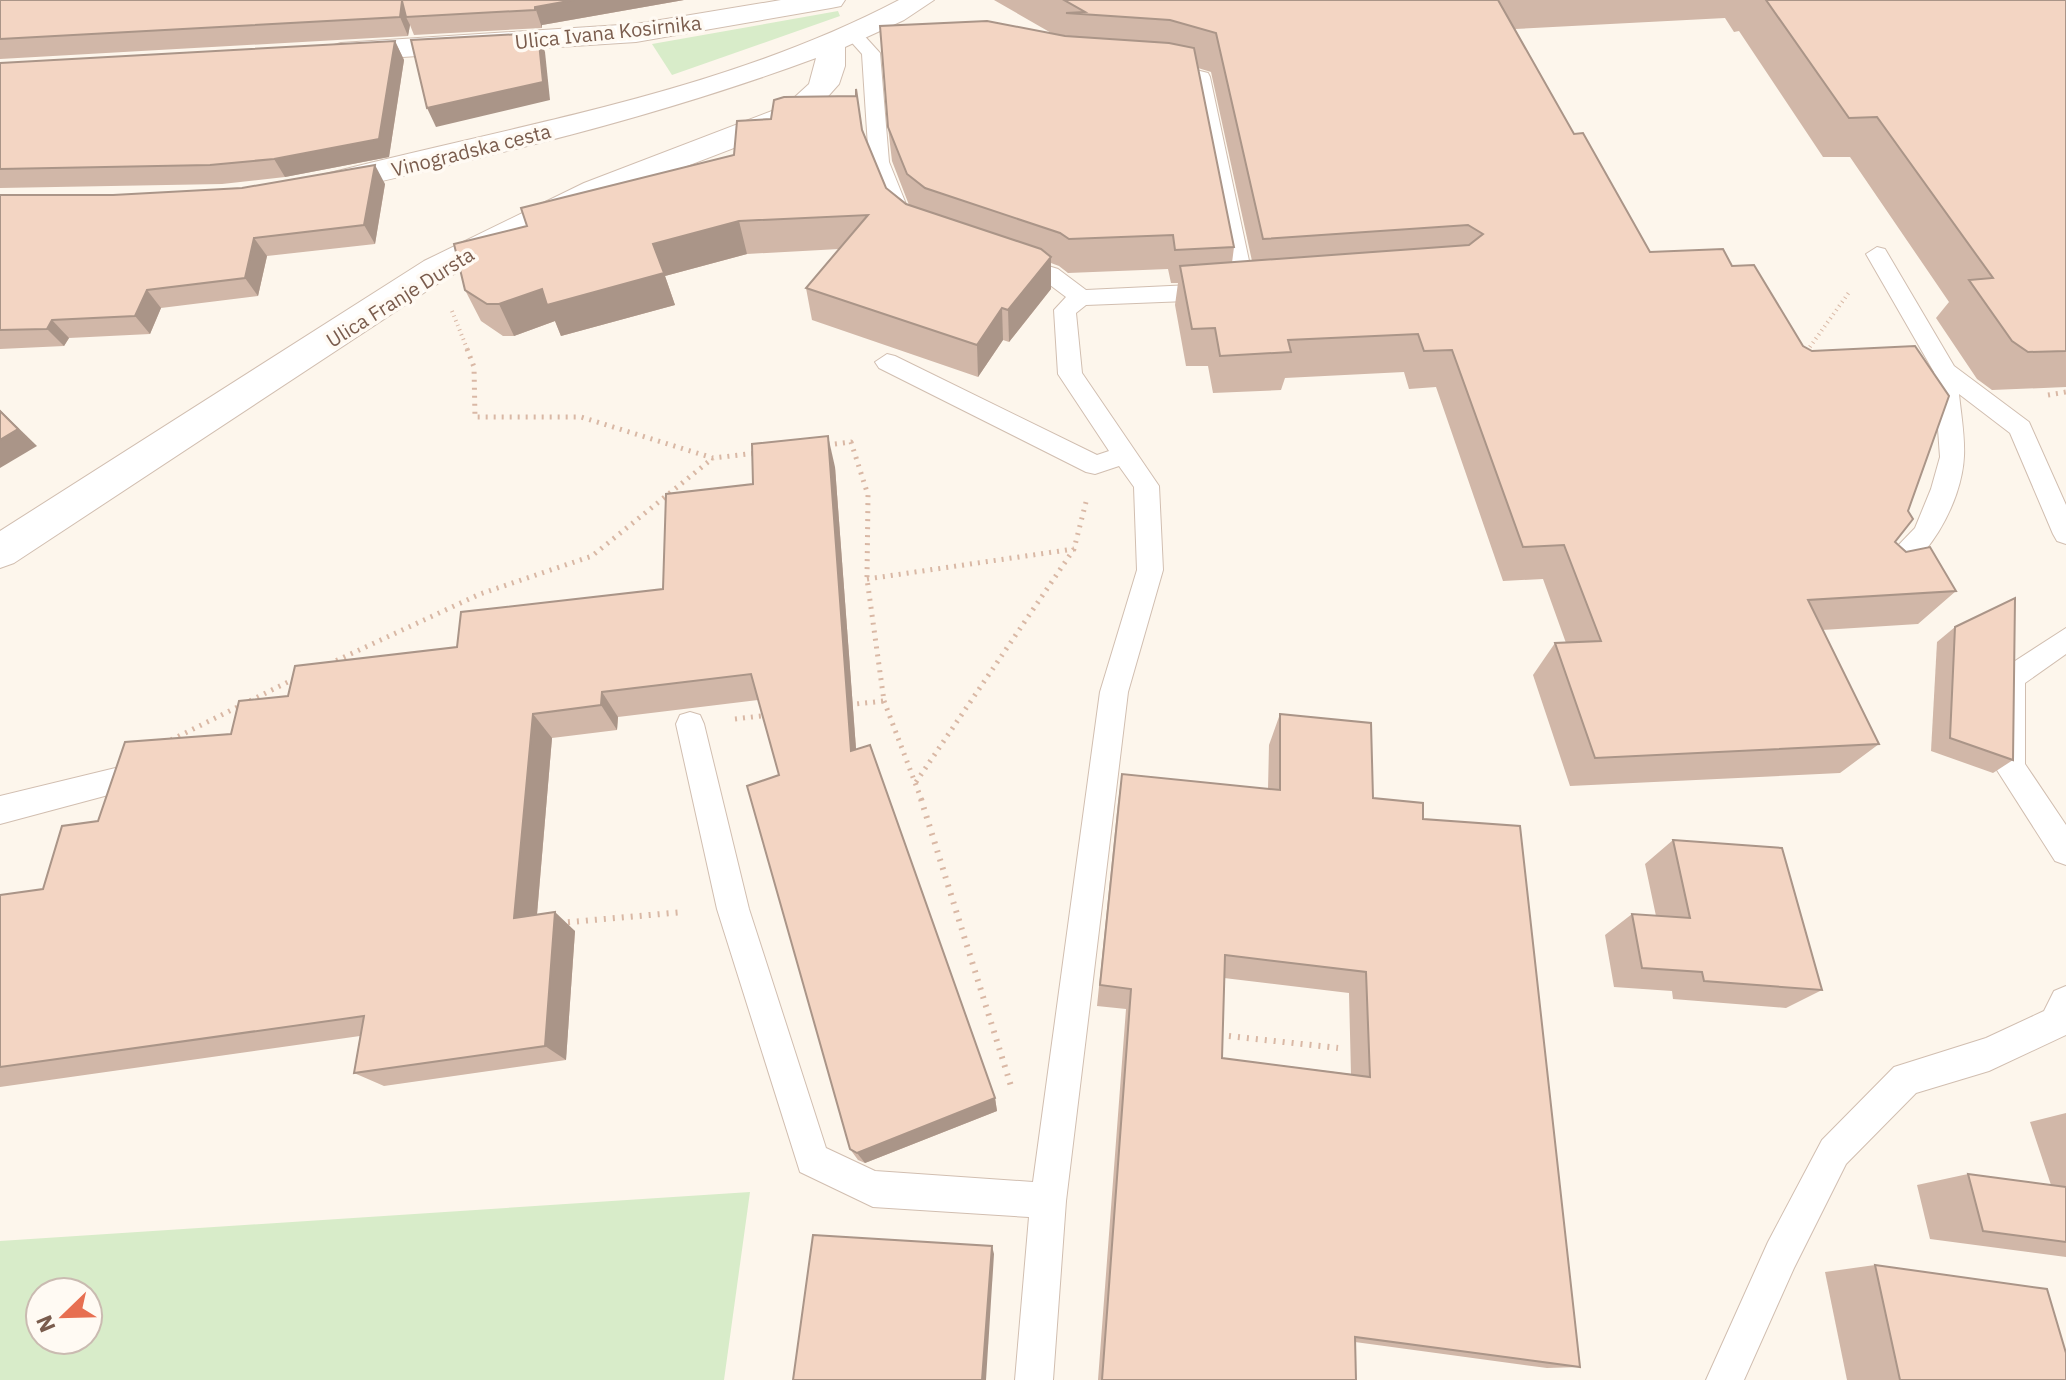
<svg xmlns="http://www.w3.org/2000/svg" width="2066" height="1380" viewBox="0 0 2066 1380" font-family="'IBM Plex Sans',sans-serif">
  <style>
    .green { fill: #d8ecc9; fill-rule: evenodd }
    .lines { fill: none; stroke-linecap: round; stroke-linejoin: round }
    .service-casing { stroke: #d1beb0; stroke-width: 2 }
    .minor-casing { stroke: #d1beb0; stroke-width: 2 }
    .tertiary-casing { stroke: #d1beb0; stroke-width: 2 }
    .path-far2 { stroke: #d9b8a5; stroke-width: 4; stroke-dasharray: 1 4; stroke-linecap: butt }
    .path-far1 { stroke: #d9b8a5; stroke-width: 5; stroke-dasharray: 2 6; stroke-linecap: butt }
    .path { stroke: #d9b8a5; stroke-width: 6; stroke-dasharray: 2 7; stroke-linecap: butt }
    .service { fill: #fff; fill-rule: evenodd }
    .minor { fill: #fff; fill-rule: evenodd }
    .tertiary { fill: #fff; fill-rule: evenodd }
    .wall { fill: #d1b7a8; fill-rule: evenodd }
    .shaded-wall { fill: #aa9588 }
    .building { fill: #f3d5c3; stroke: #aa9588; stroke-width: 2; fill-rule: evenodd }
    .labels { text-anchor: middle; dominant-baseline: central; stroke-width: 7; stroke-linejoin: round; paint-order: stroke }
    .far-street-label { font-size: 20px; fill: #7a5c4d; stroke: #fffaf3 }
  </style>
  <rect width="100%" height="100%" fill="#fdf6ec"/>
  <g class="green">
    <polygon points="838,11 840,16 672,75 652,44"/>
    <path d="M750,1192L724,1380H0V1241ZM88,1292V1340H40V1292Z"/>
  </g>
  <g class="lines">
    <defs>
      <g id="service">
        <polygon points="854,29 860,31 880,53 889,162 908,209 922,222 918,227 904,227 892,218 869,162 862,54 845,35"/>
        <polygon points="1164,62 1208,73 1210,77 1255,289 1252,294 1244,296 1233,289 1192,81 1157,72 1157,64"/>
        <path d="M1877,247L1885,249L1954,366L2029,422L2066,505V544L2057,541L2053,534L2010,433L1959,394C1961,414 1965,436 1964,456C1962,503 1926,568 1880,584L1871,580L1867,573L1871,566L1888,556L1915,528L1931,489L1940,457L1934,372L1866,254Z"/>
        <polygon points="1016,256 1058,269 1086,290 1212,284 1223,292 1212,300 1086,305 1076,313 1082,373 1159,486 1163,570 1128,692 1066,1201 1053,1380 1015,1380 1029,1217 873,1207 800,1172 717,909 676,724 680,715 690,712 700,715 704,724 749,909 826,1148 875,1171 1033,1182 1100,692 1137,570 1134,487 1119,466 1095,474 1086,472 879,368 875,362 887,354 895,356 1097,455 1109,451 1058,374 1054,310 1066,297 1042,279 1008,268 1005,263 1008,258"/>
        <polygon points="2066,628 2066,654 2025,683 2025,764 2066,825 2066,865 2055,861 1995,767 1997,678 2001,670"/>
        <polygon points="132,764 142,768 147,777 142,786 0,824 0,796"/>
        <polygon points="2066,986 2066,1035 1989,1071 1916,1093 1846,1164 1794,1268 1744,1380 1706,1380 1768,1242 1822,1140 1894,1067 1986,1038 2044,1011 2054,991"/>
      </g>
      <path id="minor" d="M899,0H934L904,20L845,47V66L839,84L807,120L606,197L448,277L14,563L0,568V531L424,261L584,183L785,106L809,84L816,58C655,118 488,157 321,195L310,192L305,185L310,178C507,126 716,96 899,0Z"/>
      <polygon id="tertiary" points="781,0 845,0 841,6 831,8 636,42 341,61 331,58 326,52 331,46 341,43 636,24"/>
    </defs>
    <use href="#service" class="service-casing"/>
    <use href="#minor" class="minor-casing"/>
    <use href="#tertiary" class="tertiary-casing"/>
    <g class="path-far2">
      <polyline points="452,311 468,351"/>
      <polyline points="1807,351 1850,291"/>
    </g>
    <g class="path-far1">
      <polyline points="467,349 474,367 475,417 581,417 713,458 757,453"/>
      <polyline points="1805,354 1809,349"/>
      <polyline points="2048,395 2066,392"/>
      <polyline points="827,445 851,442 868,495 867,579 884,701 846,705"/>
      <polyline points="867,579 1074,549"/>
      <polyline points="329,664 480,594 592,556 713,458"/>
      <polyline points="884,701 922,801"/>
      <polyline points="735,719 769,715"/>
      <polyline points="171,740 294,679"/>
      <polyline points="916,782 1074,549 1086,502"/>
    </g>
    <g class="path">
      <polyline points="921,799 1011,1086"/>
      <polyline points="559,923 684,912"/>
      <polyline points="1220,1035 1338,1048"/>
    </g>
    <use href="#service" class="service"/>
    <use href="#minor" class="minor"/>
    <use href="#tertiary" class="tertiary"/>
  </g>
  <g class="wall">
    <polygon points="0,0 684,0 542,25 542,28 414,35 410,25 408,36 0,59"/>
    <path d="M994,0H2066V387L1992,390L1977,379L1936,318L1949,302L1850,157H1823L1739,31L1734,32L1725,18L1515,29L1574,134L1650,252L1732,266L1895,542L1956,591L1918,624L1822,630L1879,744L1840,773L1570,786L1533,675L1555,643H1566L1543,579L1503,581L1436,387L1409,389L1404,372L1285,378L1281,390L1213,393L1208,366H1186L1175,305L1178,283H1171L1168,269L1068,273L1059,266L1051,263V289L1009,342L1003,340L978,377L812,320L806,288L839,249L747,254L665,276L675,305L561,336L555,321L514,336H503L481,321L465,290L527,226L862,130L886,188L909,205L892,161L888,127L1053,34ZM1198,68L1211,72L1252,261L1232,263L1234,247Z"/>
    <polygon points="395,41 404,60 389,157 285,177 222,184 0,188 0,63"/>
    <polygon points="385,184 375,244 267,256 258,296 161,308 150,334 69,338 64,346 0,349 0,195 113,195"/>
    <polygon points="835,467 856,749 995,1098 997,1111 865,1163 858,1160 850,1149 779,775 758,700 618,717 617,730 552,738 537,915 575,931 566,1060 384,1086 354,1073 360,1036 0,1087 0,895 43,889 98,821 288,696 457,647 663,589 753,484"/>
    <polygon points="1955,627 2013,760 1993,773 1931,751 1937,642"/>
    <path d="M1280,714L1373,798L1423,819L1580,1367L1547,1368L1355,1342L1356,1380H1098L1126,1009L1097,1006L1118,802L1122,774L1268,789L1269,745ZM1224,978L1349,993L1351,1074L1222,1058Z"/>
    <polygon points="1673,840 1822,990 1786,1008 1673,999 1672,991 1614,987 1605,935 1632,914 1656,916 1645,864"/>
    <polygon points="2066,1113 2066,1257 1930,1239 1917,1185 1968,1174 2051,1185 2030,1122"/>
    <polygon points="1875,1265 2066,1380 1847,1380 1825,1272"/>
  </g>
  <g class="shaded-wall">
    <polygon points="574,0 684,0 542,25 542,28 535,7"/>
    <polygon points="402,1 406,17 410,25 408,36 400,17"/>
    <polygon points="538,33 545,52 550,100 436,127 427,108"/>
    <polygon points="395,41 404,60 389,157 285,177 274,159"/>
    <polygon points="375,165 385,184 375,244 364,225"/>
    <polygon points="739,221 747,254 665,276 675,305 561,336 555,321 514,336 499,304 653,244"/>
    <polygon points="254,238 267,256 258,296 245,278"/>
    <polygon points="1051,257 1051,289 1009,342 1008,310"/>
    <polygon points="147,290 161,308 150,334 135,316"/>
    <polygon points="1002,308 1003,340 978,377 977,345"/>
    <polygon points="52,320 69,338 64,346 47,329"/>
    <polygon points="0,410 37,446 0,468"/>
    <polygon points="828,436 835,467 858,775 851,751"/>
    <polygon points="602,692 618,717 617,730 601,705"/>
    <polygon points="533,714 552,738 535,937 514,918"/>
    <polygon points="555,912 575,931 566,1060 545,1046"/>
    <polygon points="995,1098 997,1111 865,1163 857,1153"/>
    <polygon points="992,1246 994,1254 986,1380 982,1380"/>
  </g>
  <g class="building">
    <polygon points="0,0 574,0 535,7 535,10 406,17 402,1 400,17 0,39"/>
    <polygon points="1064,0 1498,0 1574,134 1583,133 1650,252 1723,249 1732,266 1754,265 1803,346 1812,351 1915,346 1949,396 1908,511 1913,519 1895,542 1906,552 1930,547 1956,591 1808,600 1879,744 1595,758 1555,643 1601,641 1564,545 1523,547 1452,350 1424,351 1418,334 1288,340 1291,352 1220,356 1215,328 1192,329 1180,266 1469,245 1483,234 1468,225 1263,239 1216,33 1170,20 1066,13 1085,12"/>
    <polygon points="1766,0 2066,0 2066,351 2028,352 2012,341 1969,280 1993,278 1877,117 1849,118"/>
    <polygon points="987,21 1065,36 1169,43 1194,48 1234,247 1175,250 1173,235 1069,239 1060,233 925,188 907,174 888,127 880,26"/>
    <polygon points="538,33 543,82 427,108 411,40"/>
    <polygon points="395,41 379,139 274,159 210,165 0,169 0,63"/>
    <polygon points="856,89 862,130 886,188 906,204 1041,249 1051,257 1008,310 1002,308 977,345 806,288 868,215 739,221 653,244 664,273 547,305 542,289 499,304 487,304 465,290 454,244 527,226 521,208 734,155 737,121 771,119 774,100 784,97 856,96"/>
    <polygon points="375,165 364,225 254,238 245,278 147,290 135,316 52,320 47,329 0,330 0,195 113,195 242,188"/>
    <polygon points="0,411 18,429 0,440"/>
    <polygon points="828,436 851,751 870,745 995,1098 857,1153 850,1149 747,786 779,775 751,674 602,692 601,705 533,714 514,918 555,912 545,1046 354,1073 364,1016 0,1067 0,895 43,889 62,826 98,821 125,742 231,734 239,701 288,696 295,666 457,647 461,612 663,589 666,494 753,484 752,444"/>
    <polygon points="2015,598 2013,760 1950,738 1955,627"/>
    <path d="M1280,714L1371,723L1373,798L1423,803V819L1520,826L1580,1367L1355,1337L1356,1380H1102L1131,989L1100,985L1122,774L1280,790ZM1225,955L1366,972L1370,1077L1222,1058Z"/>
    <polygon points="1673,840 1782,848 1822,990 1704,981 1702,972 1642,968 1632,914 1690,918"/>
    <polygon points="1968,1174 2066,1187 2066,1242 1983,1231"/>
    <polygon points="813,1235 992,1246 982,1380 793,1380"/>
    <polygon points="1875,1265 2047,1289 2066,1353 2066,1380 1900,1380"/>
  </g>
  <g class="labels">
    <g class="far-street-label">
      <text transform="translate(608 32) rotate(-6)">Ulica Ivana Kosirnika</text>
      <text transform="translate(471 150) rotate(-14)">Vinogradska cesta</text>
      <text transform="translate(400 297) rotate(-32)">Ulica Franje Dursta</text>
    </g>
  </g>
  <g transform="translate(64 1316) rotate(247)"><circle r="38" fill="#fffaf3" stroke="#cabbb1" stroke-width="2"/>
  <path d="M0-6L14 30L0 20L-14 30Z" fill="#e76f51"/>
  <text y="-12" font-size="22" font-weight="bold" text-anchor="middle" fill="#7a5c4d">N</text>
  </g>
</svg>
